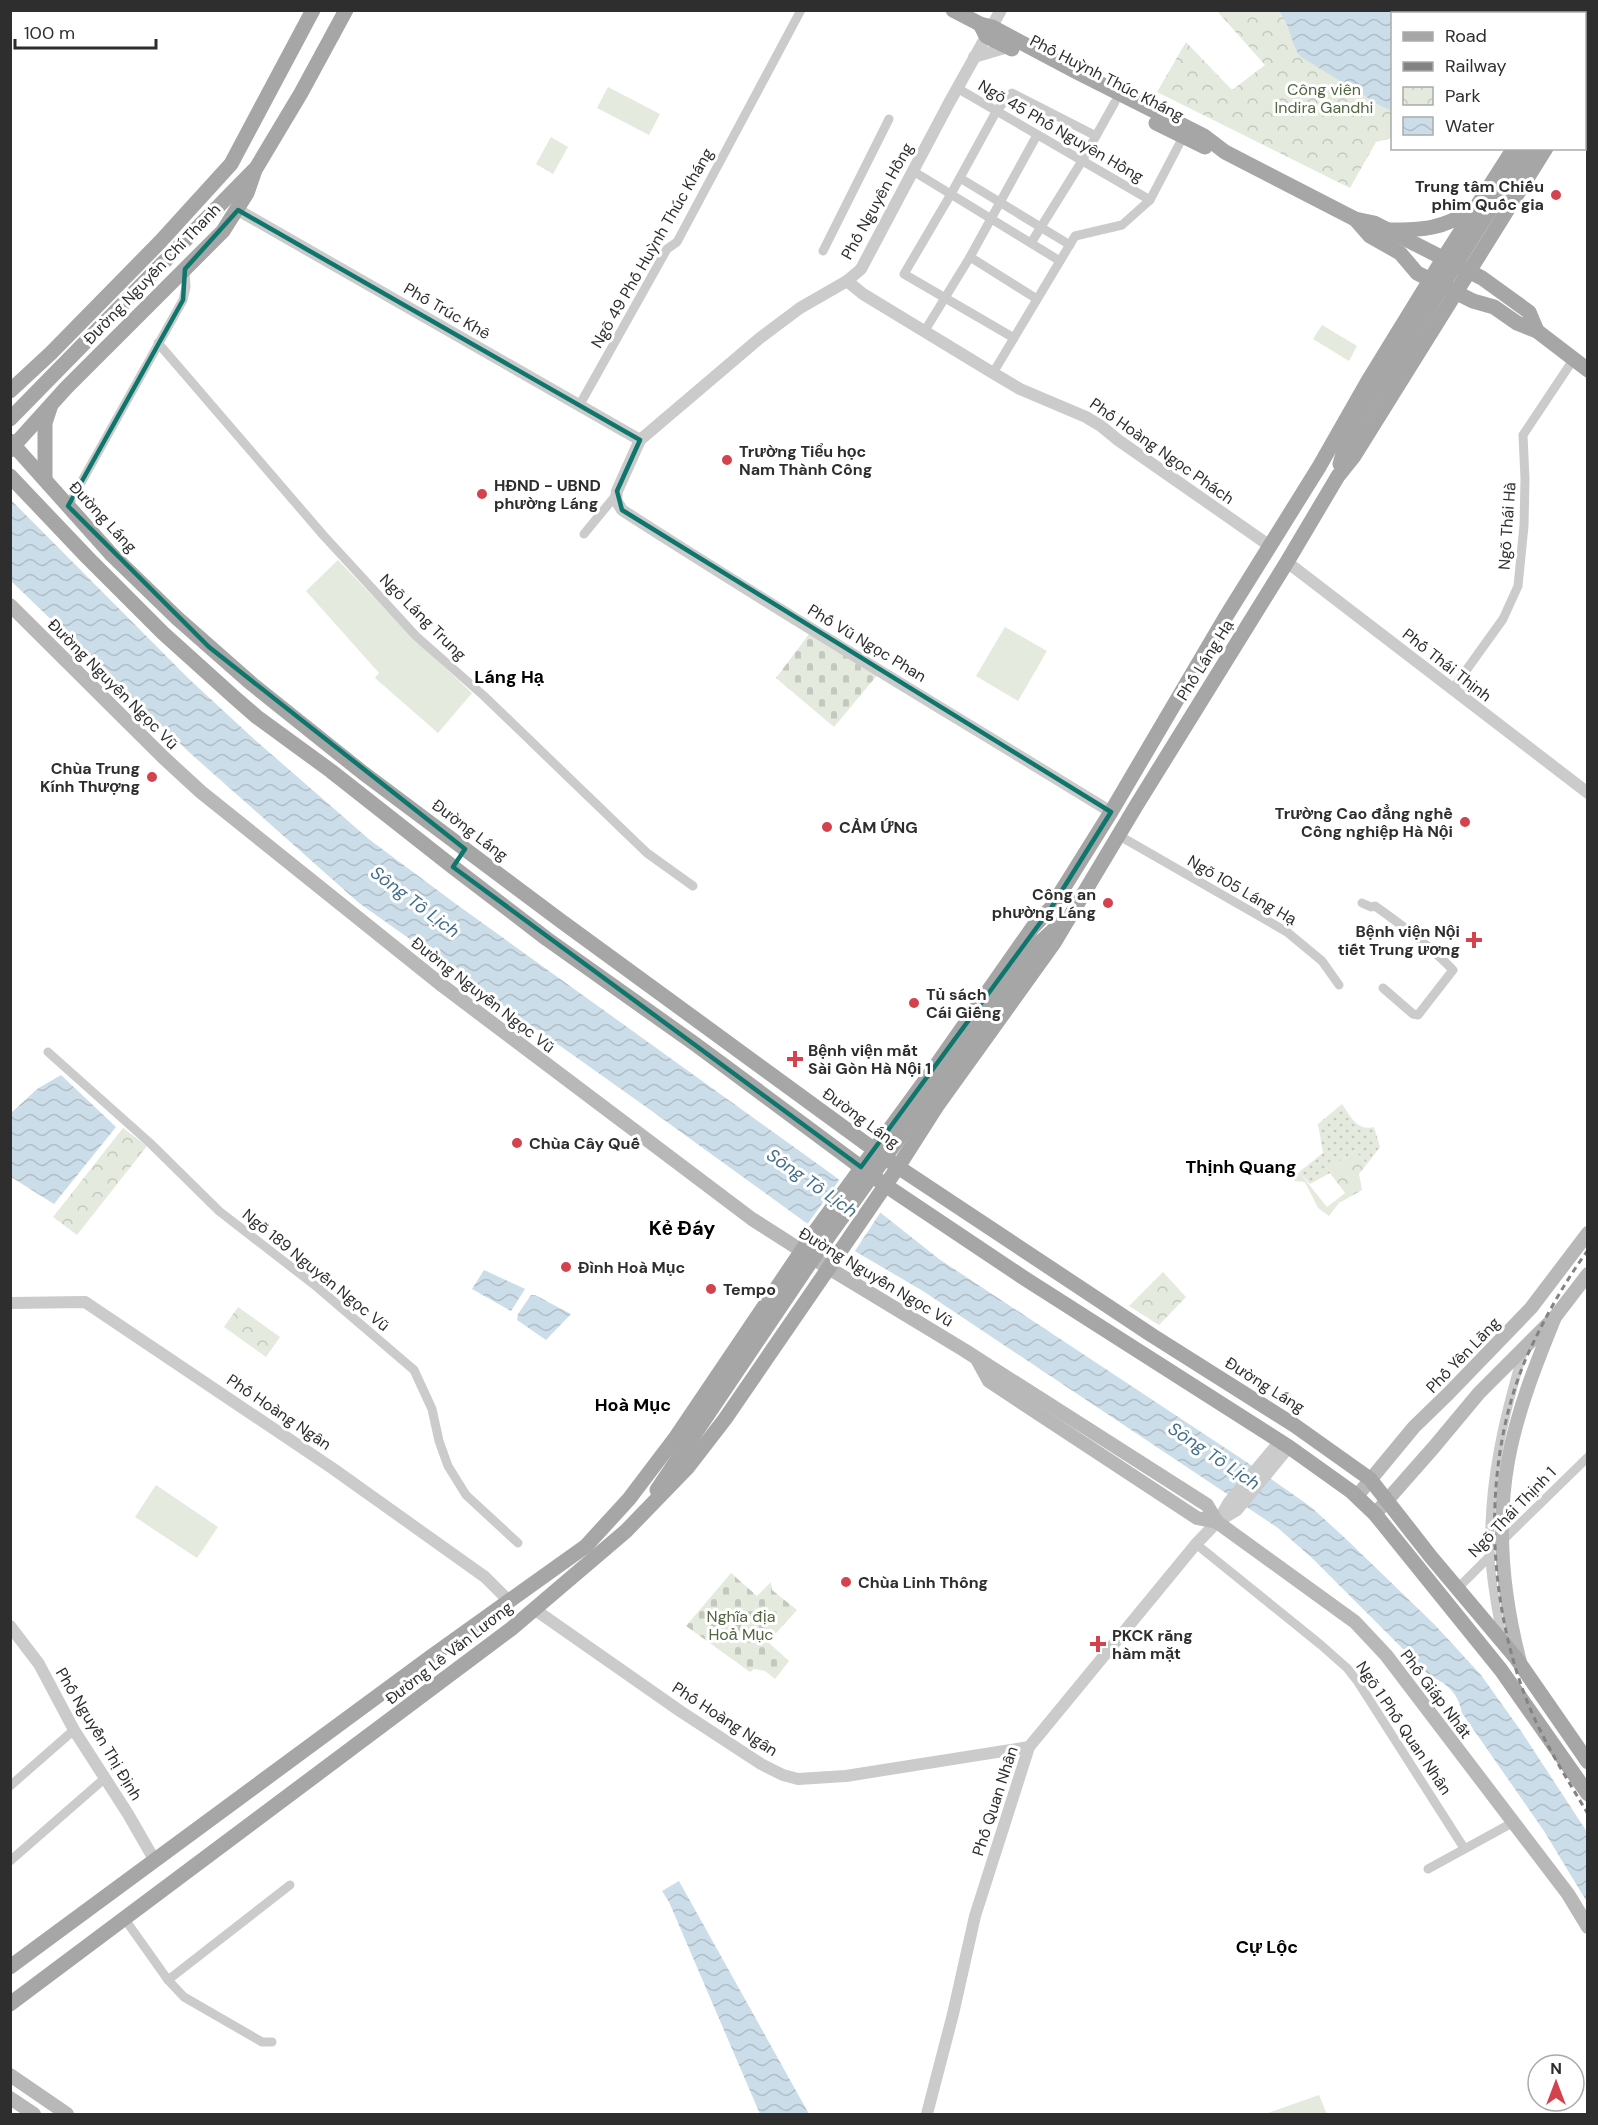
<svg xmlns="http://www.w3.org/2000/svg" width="1598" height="2125" viewBox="0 0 1598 2125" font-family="'DM Sans',sans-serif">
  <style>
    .grass { fill: url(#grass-dots) }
    .cemetery { fill: url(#cemetery-stones) }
    .park { fill: url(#park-crowns) }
    .garden { fill: #e4eade }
    .water { fill: url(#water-waves) }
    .pier { fill: #fff }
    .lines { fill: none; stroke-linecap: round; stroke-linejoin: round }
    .minor { stroke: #cbcbcb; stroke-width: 9 }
    .tertiary { stroke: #cbcbcb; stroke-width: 12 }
    .secondary { stroke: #b8b8b8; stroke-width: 14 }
    .primary { stroke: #a6a6a6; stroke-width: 15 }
    .rail { stroke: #838383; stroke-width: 3; stroke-dasharray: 6 4.5; stroke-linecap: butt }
    .marked { fill: none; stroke: #0f766e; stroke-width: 4.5; stroke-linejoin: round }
    .poi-dot { fill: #d4424d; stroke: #fff; stroke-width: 2 }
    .labels { text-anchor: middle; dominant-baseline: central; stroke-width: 6; stroke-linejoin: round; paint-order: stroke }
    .street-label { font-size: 16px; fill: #2e2e2e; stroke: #fff }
    .park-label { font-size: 16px; fill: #526640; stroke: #fff }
    .poi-label { font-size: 16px; font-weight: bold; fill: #2e2e2e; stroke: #fff; text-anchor: start }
    .neighbourhood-label { font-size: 18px; font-weight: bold; fill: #000; stroke: #fff }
    .water-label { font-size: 18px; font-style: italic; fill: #446e89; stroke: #fff }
    .quarter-label { font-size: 20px; font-weight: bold; fill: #000; stroke: #fff }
  </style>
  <defs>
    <pattern id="grass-dots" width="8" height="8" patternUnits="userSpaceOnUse" patternTransform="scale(1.5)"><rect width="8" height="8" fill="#e4eade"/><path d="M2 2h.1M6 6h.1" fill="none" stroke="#c4c9bf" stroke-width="1.8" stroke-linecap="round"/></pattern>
    <pattern id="cemetery-stones" width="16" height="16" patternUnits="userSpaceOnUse" patternTransform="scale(1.5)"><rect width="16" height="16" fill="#e4eade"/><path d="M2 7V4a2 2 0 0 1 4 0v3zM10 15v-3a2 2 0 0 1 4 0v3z" fill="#c4c9bf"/></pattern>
    <pattern id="park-crowns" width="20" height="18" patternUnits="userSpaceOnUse" patternTransform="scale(1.5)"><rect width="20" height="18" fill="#e4eade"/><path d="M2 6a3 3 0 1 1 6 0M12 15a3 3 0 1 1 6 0" fill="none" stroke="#c4c9bf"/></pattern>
    <pattern id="water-waves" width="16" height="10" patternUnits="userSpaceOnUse" patternTransform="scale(1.5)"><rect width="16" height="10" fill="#cbdde8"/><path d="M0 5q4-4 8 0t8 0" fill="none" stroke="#afbec7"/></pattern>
  </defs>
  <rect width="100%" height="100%" fill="#fff"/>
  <path class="grass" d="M1342,1104C1351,1117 1357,1131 1374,1127L1380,1147L1367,1164L1355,1151L1336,1164L1330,1173L1310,1184L1299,1172L1323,1153L1318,1124Z"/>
  <g class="cemetery">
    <polygon points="809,634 879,673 834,727 776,678"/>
    <polygon points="731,1573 757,1596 771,1582 772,1590 797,1610 768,1642 789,1661 775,1679 765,1671 754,1669 750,1672 686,1626"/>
  </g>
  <g class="park">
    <polygon points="1217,11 1587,11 1585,15 1392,14 1392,138 1376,142 1350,188 1157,92 1186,42 1232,90 1265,65"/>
    <polygon points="123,1128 147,1146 77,1235 53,1217"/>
    <polygon points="1355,1151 1367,1164 1359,1174 1362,1190 1339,1203 1335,1201 1345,1193 1330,1173 1336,1164"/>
    <polygon points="1163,1272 1186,1297 1159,1325 1129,1306"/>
    <polygon points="238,1307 280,1337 266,1357 224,1327"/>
  </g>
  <g class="garden">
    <polygon points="608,87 660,114 649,135 597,108"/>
    <polygon points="551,137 568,147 553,174 536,164"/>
    <polygon points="1322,325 1357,346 1349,361 1313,339"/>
    <polygon points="338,560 410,635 472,693 438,733 375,678 379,673 306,591"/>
    <polygon points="1005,627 1047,651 1018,701 976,676"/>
    <polygon points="1299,1172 1327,1207 1335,1201 1339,1203 1329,1216 1318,1208 1305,1182 1294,1181"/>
    <polygon points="156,1485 218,1527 197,1558 135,1517"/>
    <polygon points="1319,2095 1327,2114 1265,2114"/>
  </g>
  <g class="water">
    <path d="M1279,11H1472L1470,14H1392V111L1381,106L1301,57C1291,46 1291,25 1279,11Z"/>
    <path d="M10,499L188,678L255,740L370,840L456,904L833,1175L939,1259L1248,1463L1311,1507L1344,1537L1435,1625L1481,1675L1521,1731L1587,1832V1902L1544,1831L1462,1713C1458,1693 1448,1684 1430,1676L1312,1558L1278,1528L923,1291L805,1222L649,1109L359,903L190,753L11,581Z"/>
    <polygon points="61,1075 116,1127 54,1204 11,1177 11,1113 37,1089"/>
    <polygon points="484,1270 525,1289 511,1311 472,1289"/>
    <polygon points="531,1295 535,1295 571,1314 546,1340 517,1320 518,1314"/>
    <polygon points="679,1881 809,2114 760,2114 669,1902 662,1891"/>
  </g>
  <polygon class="pier" points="840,1179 882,1210 853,1254 806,1226"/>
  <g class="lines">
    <g class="minor">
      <polyline points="957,88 1150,200"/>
      <polyline points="913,171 1060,261"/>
      <polyline points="960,178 1070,245"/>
      <polyline points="1031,243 1082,161 1115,102"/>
      <polyline points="823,251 889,119"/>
      <polyline points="970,257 1037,299"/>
      <polyline points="924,332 970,257 1037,135"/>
      <polyline points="1014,338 904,274 951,194 997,110 1012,93 1096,136"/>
      <polyline points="158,343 324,536 416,636 484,696 647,853 693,886"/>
      <polyline points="993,373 1075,236 1122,225 1150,200 1183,137"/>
      <polyline points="579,406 667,249 677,242 801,10"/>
      <polyline points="68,506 183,300 186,287 185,269"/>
      <polyline points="584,534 616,495"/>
      <polyline points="1452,690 1503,619 1518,586 1524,526 1525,479 1523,435 1573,360"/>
      <polyline points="1118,835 1287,932 1322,961 1339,985"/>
      <path d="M1362,903L1371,907L1375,906C1402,925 1430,946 1453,970L1418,1015L1413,1014L1383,988"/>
      <polyline points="48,1052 150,1143 219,1211 317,1287 414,1370 432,1409 439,1441 448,1466 466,1495 518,1543"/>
      <polyline points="1502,1541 1588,1457"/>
      <polyline points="1196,1544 1321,1645 1347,1668 1358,1682 1464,1848"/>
      <polyline points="1458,1588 1491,1555"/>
      <path d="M1502,1639C1497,1612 1491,1584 1490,1557C1487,1486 1503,1419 1523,1352"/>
      <polyline points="10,1786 74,1730"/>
      <polyline points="10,1861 105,1778"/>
      <polyline points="1428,1869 1512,1823"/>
      <polyline points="124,1918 168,1980 184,1997 262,2042 272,2042"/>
      <polyline points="168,1980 290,1885"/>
    </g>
    <g class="tertiary">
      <path d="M1001,10L949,103L861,269L847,281L800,308L760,338L640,440L617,491L616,500L622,510C783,614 948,712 1111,812"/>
      <polyline points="974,57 1008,47"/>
      <polyline points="238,210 640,440"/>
      <polyline points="847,281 863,294 993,373 1020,389 1086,417 1101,426 1118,440 1270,546"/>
      <polyline points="1287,562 1588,793"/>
      <polyline points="10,1303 85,1302 332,1468 485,1577 509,1601"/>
      <polyline points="1218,1521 1229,1502 1280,1441"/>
      <polyline points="534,1609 680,1711 761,1764 783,1775 798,1779 846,1776 1029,1747"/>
      <polyline points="10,1626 39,1664 74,1730 128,1814 155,1861"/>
      <polyline points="927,2114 953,2014 975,1916 1029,1747 1196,1544 1217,1522 1237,1510 1289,1447"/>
    </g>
    <g class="secondary">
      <polyline points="10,605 163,757 201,792 443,986 752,1219 827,1267 964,1350 1207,1505 1217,1522"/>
      <polyline points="978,1361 989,1381 1197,1518 1217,1522 1355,1622 1386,1655 1568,1894 1588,1927"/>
      <polyline points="1357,1496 1414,1427 1449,1393 1531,1308 1588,1233"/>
      <polyline points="1375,1514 1434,1447 1479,1393 1555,1317 1588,1274"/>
      <path d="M1520,1662C1503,1597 1496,1528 1508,1461C1517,1411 1536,1364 1555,1317"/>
      <polyline points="10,2075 67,2114"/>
      <polyline points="10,2098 34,2114"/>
    </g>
    <g class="primary">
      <polyline points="953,10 980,24 992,27 1077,72 1204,136 1225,152 1355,219 1374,223 1482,278 1529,312 1537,331"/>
      <polyline points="980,24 986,36 1012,49"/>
      <polyline points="1584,53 1588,48"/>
      <polyline points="1584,84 1588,80"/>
      <polyline points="1156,123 1205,147"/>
      <polyline points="1355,219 1370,236 1400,253 1417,273 1473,301 1494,307 1517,323 1537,331 1588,370"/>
      <path d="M1388,230C1424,230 1443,229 1473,209"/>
      <polyline points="10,391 51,353 160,242 231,164 313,10"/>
      <polyline points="10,419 254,170"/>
      <polyline points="10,441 111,554 177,618 252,684 362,772 561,921 898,1167 1153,1336 1294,1425 1370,1479 1431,1557 1516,1658 1588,1762"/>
      <polyline points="10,450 66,388 223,231 247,193 255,170 301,93 346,10"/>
      <path d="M1340,464C1349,429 1378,392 1397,361C1440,289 1484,218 1530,148"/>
      <polyline points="10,476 88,558 163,633 234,697 257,717 331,771 453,867 547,939 695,1044 885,1185 1024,1278 1289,1447 1352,1492 1375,1514 1501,1670 1588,1794"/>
      <polyline points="45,479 45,423 50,408"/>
      <polyline points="657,1490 816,1254 1037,945 1060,924"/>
      <polyline points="10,1967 432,1656 586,1546 629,1499 676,1437 811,1237 935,1067 1033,927 1051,908 1111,812 1225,618 1319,467 1368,381 1443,259 1514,148"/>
      <polyline points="10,2004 511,1629 626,1531 688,1467 725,1419 898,1167 937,1106 1054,943 1136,806 1287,562 1338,476 1354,456 1546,148"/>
    </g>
    <path class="rail" d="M1588,1250C1564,1283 1544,1319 1527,1356C1481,1462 1486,1601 1529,1706C1545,1744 1567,1779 1588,1814"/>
  </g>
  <path class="marked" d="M238,210L640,440L617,491L622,510L1111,812L1051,908L861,1167L453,867L465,849L209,647L68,506L183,300L185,269Z"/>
  <g class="poi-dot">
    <circle cx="1556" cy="195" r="6"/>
    <circle cx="727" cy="460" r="6"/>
    <circle cx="482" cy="494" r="6"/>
    <circle cx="152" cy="777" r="6"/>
    <circle cx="1465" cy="822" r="6"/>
    <circle cx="827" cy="827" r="6"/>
    <circle cx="1108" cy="903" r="6"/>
    <path d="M1471 931h6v6h6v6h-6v6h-6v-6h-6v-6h6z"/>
    <circle cx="914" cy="1003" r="6"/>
    <path d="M792 1050h6v6h6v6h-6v6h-6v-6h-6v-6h6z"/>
    <circle cx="517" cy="1143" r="6"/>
    <circle cx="566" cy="1267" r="6"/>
    <circle cx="711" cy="1289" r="6"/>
    <circle cx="846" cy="1582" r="6"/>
    <path d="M1095 1635h6v6h6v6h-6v6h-6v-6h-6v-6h6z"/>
  </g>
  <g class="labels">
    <g class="street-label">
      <text transform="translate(1107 78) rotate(27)">Phố Huỳnh Thúc Kháng</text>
      <text transform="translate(1061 131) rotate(30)">Ngõ 45 Phố Nguyên Hồng</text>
      <text transform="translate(877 201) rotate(-61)">Phố Nguyên Hồng</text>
      <text transform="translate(652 248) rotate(-60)">Ngõ 49 Phố Huỳnh Thúc Kháng</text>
      <text transform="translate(152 274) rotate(-46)">Đường Nguyễn Chí Thanh</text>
      <text transform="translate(447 311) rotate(30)">Phố Trúc Khê</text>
      <text transform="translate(1162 451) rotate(35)">Phố Hoàng Ngọc Phách</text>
      <text transform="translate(103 517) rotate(47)">Đường Láng</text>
      <text transform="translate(1507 526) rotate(-86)">Ngõ Thái Hà</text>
      <text transform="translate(423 617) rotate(45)">Ngõ Láng Trung</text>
      <text transform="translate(867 643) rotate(31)">Phố Vũ Ngọc Phan</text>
      <text transform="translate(1205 660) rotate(-58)">Phố Láng Hạ</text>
      <text transform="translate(1447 665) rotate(38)">Phố Thái Thịnh</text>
      <text transform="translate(113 684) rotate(45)">Đường Nguyễn Ngọc Vũ</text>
      <text transform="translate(470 830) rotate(37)">Đường Láng</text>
      <text transform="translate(1242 890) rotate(30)">Ngõ 105 Láng Hạ</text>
      <text transform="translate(483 995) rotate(38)">Đường Nguyễn Ngọc Vũ</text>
      <text transform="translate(861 1118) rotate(36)">Đường Láng</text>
      <text transform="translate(316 1270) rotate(39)">Ngõ 189 Nguyễn Ngọc Vũ</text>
      <text transform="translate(876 1277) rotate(31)">Đường Nguyễn Ngọc Vũ</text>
      <text transform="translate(1463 1355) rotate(-46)">Phố Yên Lãng</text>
      <text transform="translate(1265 1385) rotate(32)">Đường Láng</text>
      <text transform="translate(279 1412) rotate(34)">Phố Hoàng Ngân</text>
      <text transform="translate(1512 1512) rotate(-46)">Ngõ Thái Thịnh 1</text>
      <text transform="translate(449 1653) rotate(-38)">Đường Lê Văn Lương</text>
      <text transform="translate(1436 1694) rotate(53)">Phố Giáp Nhất</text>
      <text transform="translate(725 1719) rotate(33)">Phố Hoàng Ngân</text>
      <text transform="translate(1404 1728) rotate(56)">Ngõ 1 Phố Quan Nhân</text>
      <text transform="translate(99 1734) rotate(59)">Phố Nguyễn Thị Định</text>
      <text transform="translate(995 1801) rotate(-72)">Phố Quan Nhân</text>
    </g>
    <g class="park-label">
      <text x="1324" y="89">Công viên<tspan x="1324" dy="18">Indira Gandhi</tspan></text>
      <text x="741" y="1616">Nghĩa địa<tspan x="741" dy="18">Hoả Mục</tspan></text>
    </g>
    <g class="poi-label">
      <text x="1544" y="186" text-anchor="end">Trung tâm Chiếu<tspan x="1544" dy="18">phim Quốc gia</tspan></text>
      <text x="739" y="451">Trường Tiểu học<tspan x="739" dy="18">Nam Thành Công</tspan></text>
      <text x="494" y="485">HĐND - UBND<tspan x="494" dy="18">phường Láng</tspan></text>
      <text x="140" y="768" text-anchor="end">Chùa Trung<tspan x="140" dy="18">Kính Thượng</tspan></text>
      <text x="1453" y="813" text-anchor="end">Trường Cao đẳng nghề<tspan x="1453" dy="18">Công nghiệp Hà Nội</tspan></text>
      <text x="839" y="827">CẢM ỨNG</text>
      <text x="1096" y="894" text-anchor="end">Công an<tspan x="1096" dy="18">phường Láng</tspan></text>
      <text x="1460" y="931" text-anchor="end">Bệnh viện Nội<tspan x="1460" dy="18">tiết Trung ương</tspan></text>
      <text x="926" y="994">Tủ sách<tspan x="926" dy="18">Cái Giếng</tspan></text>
      <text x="808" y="1050">Bệnh viện mắt<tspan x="808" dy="18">Sài Gòn Hà Nội 1</tspan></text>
      <text x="529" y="1143">Chùa Cây Quế</text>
      <text x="578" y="1267">Đình Hoà Mục</text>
      <text x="723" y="1289">Tempo</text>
      <text x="858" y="1582">Chùa Linh Thông</text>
      <text x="1112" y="1635">PKCK răng<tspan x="1112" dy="18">hàm mặt</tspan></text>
    </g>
    <g class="neighbourhood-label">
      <text x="509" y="677">Láng Hạ</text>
      <text x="1241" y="1167">Thịnh Quang</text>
      <text x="633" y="1405">Hoà Mục</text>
      <text x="1267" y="1947">Cự Lộc</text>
    </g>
    <g class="water-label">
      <text transform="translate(415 902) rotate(37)">Sông Tô Lịch</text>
      <text transform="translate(812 1183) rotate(35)">Sông Tô Lịch</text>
      <text transform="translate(1214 1456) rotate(34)">Sông Tô Lịch</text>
    </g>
    <g class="quarter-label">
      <text x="682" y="1228">Kẻ Đáy</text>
    </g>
  </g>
  <rect width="1598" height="2125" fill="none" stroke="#2e2e2e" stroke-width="24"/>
  <rect x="1391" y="12" width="195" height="138" fill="#ffffff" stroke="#ababab" stroke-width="1.5"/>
  <rect x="1403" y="32" width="30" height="9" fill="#a6a6a6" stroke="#ababab" stroke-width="1.5"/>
  <text x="1445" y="42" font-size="18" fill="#2e2e2e">Road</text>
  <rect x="1403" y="62" width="30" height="9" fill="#838383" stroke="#ababab" stroke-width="1.5"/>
  <text x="1445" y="72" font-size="18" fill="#2e2e2e">Railway</text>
  <rect x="1403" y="87" width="30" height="18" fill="url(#park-crowns)" stroke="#ababab" stroke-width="1.5"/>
  <text x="1445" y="102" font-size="18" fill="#2e2e2e">Park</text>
  <rect x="1403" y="117" width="30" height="18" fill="url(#water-waves)" stroke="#ababab" stroke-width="1.5"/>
  <text x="1445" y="132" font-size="18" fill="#2e2e2e">Water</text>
  <g transform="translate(1556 2083)"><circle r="28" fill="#ffffff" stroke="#ababab" stroke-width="1.5"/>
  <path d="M0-4.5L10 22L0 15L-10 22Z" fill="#d4424d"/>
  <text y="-9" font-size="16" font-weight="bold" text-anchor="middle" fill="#2e2e2e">N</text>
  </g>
  <path d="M15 39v9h141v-9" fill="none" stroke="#2e2e2e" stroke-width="3"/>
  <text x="24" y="39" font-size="18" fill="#2e2e2e" stroke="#ffffff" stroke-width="4.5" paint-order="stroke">100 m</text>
</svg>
